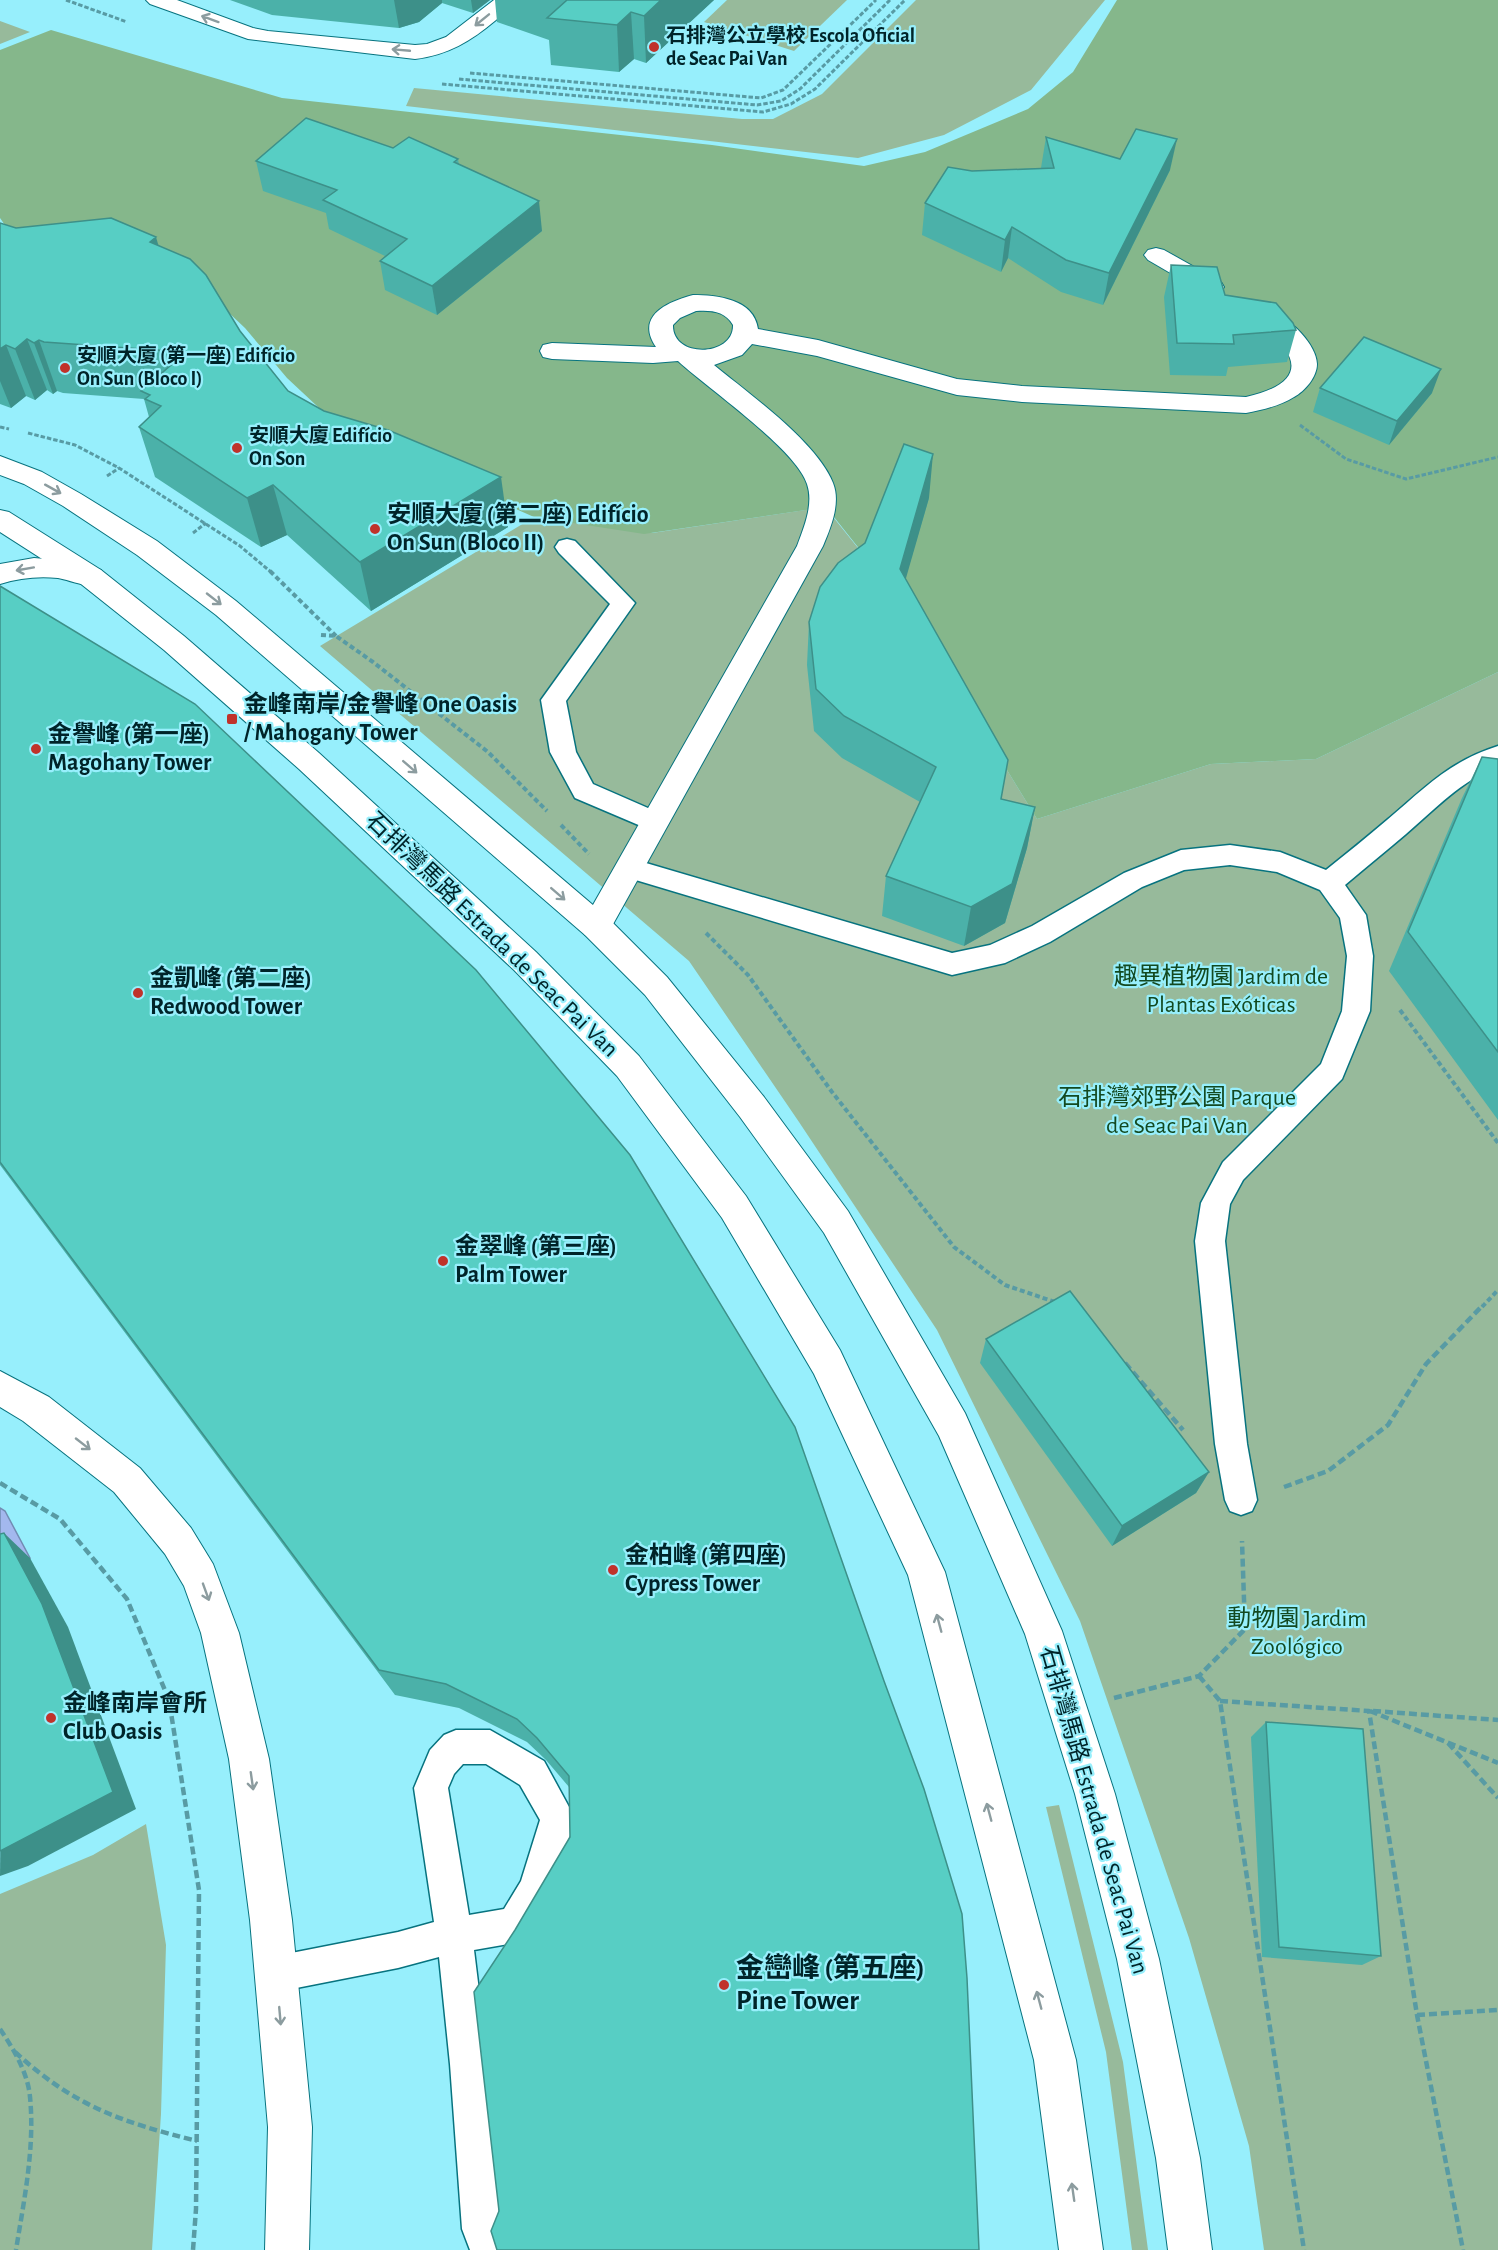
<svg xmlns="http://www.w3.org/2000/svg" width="1498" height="2250" viewBox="0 0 1498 2250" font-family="'Alegreya Sans','Noto Sans SC',sans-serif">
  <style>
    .green { fill: #97ba9b }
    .forest { fill: #85b78b }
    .water { fill: #a3b8ee; stroke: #728cb3; stroke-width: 1.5 }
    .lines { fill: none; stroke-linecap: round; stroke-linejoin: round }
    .lane-casing { stroke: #07737f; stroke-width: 3 }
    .street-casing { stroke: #07737f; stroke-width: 2 }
    .secondary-casing { stroke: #07737f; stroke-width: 2 }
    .path-far2 { stroke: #589ba4; stroke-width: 3; stroke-dasharray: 4.5 2; stroke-linecap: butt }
    .path-far1 { stroke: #589ba4; stroke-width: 4; stroke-dasharray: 5 3; stroke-linecap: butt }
    .path { stroke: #589ba4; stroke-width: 4.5; stroke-dasharray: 8 4; stroke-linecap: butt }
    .lane { fill: #fff; fill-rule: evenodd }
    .street { fill: #fff; fill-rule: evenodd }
    .secondary { fill: #fff; fill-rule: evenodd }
    .wall { fill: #4bb1a9 }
    .shaded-wall { fill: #3d9089 }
    .building { fill: #57cec4; stroke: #3d9089; stroke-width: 1.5 }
    .oneway { stroke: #8c9c9f }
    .poi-dot { fill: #c0322b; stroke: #97effc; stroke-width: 2 }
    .labels { text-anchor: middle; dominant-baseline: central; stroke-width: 4.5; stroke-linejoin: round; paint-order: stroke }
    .far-poi-label { font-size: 20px; font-weight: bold; fill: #002429; stroke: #97effc; text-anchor: start }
    .poi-label { font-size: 24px; font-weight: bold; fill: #002429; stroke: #97effc; text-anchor: start }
    .street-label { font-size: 24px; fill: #002429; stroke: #97effc }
    .park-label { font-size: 24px; fill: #134920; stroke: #97effc }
    .near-poi-label { font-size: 28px; font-weight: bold; fill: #002429; stroke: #97effc; text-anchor: start }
  </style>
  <rect width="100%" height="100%" fill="#97effc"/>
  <g class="green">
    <polygon points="727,0 847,0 794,51 704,22"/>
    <polygon points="916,0 1105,0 1031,90 944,135 858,158 406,106 414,88 742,119 773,119 822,94"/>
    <polygon points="0,21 30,32 0,44"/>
    <polygon points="825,507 912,615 1037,819 1211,764 1316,759 1498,672 1498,2250 1264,2250 1249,2146 1189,1938 1080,1621 937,1330 799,1122 689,961 320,646 534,517 652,533"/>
    <polygon points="1059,1805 1123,2062 1148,2250 1132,2250 1106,2052 1046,1807"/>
    <polygon points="146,1824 166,1945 161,2114 152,2250 0,2250 0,1894 93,1855"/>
  </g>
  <polygon class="forest" points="1117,0 1498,0 1498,672 1316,759 1211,764 1037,819 912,615 826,507 644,534 534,517 348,435 287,378 245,328 178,265 34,267 0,218 0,50 51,30 282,98 712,145 864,166 925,152 1028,109 1073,72"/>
  <polygon class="water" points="0,1508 5,1511 30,1558 0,1568"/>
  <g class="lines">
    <defs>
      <g id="lane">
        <polygon points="567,539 575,541 635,603 566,701 576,752 593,784 664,815 668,822 664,829 655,832 575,798 550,752 541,700 610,604 559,553 555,547 559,541"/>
        <path d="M1498,746V766C1461,781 1435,809 1406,834C1386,851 1365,868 1345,885L1366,915L1373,956L1370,1011L1342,1079L1243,1180L1230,1204L1225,1241L1247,1444L1257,1500L1252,1511L1241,1515L1230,1511L1225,1500L1215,1444L1195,1241L1201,1203L1223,1162L1321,1064L1342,1011L1347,956L1340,918L1320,890L1277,872L1230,865L1184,870L1142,887L1050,942L1005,963L952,975L629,878L620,875L616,868L620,861L629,858L952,953L990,945L1032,926L1124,873L1181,850L1230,845L1280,852L1326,870C1346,854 1367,837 1387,820C1425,788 1448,762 1498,746Z"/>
        <path d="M456,1730H490L544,1761L575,1818L554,1890L527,1938L514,1943L474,1950L488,2064L500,2229L508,2250H470L462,2229L450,2064L439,1957L398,1968L276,1992L263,1987L258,1974L263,1961L276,1956L398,1932L434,1922L414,1788L430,1750L444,1735ZM463,1764H486L520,1785L540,1820L521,1881L504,1909L469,1915L448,1788L454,1774Z"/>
      </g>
      <g id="street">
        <path d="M146,0H177L253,28L268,31L415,45L427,44L446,37L494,0H518C512,8 504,13 496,20C471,41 448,55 415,59L248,39L150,4Z"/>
        <polygon points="1156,248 1164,250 1221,282 1224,287 1221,292 1212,295 1203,292 1148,260 1144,255 1148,250"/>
        <path d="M693,295C717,295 754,299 758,329L818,340L957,379L1022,386L1246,397C1317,381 1295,346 1247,318L1244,313L1247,308C1272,301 1316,338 1317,364C1317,377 1305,391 1294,397C1280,406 1262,410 1246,413L1022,402L957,395L817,356L752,344L742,355L714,365C748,393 817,442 833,483C841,503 831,527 823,546L607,935L596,938L585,935L581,926L797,546C804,527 814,504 807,484C796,449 707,388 678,361L653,363L552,359L543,357L540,351L543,345L552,343L656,347C635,316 667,302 693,295ZM696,311C711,310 725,311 733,325C734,357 672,359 673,325L680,318Z"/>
        <path d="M34,558L68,561L101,570L105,577L101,584C86,588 73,581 58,578C38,576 19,578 0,584V564Z"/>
        <polygon points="0,1371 49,1397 140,1468 191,1528 213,1564 239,1633 269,1759 292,1920 312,2127 309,2250 265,2250 268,2127 250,1920 229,1759 201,1633 184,1586 165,1554 114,1492 23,1421 0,1407"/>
      </g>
      <g id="secondary">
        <polygon points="0,456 42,472 81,494 157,541 236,601 607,917 667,977 764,1097 848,1211 965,1413 1062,1631 1115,1794 1159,1959 1200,2158 1212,2250 1168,2250 1156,2158 1117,1959 1075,1794 1025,1634 939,1436 824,1233 740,1117 645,995 585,935 216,615 137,555 63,506 24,484 0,475"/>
        <polygon points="0,510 9,512 101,570 184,636 319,753 536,952 639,1056 746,1196 840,1350 945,1572 1076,2060 1103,2250 1059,2250 1034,2060 908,1575 814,1374 722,1218 617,1076 514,970 299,769 164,650 81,584 0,532"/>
      </g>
    </defs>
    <use href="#lane" class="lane-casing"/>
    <use href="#street" class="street-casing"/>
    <use href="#secondary" class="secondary-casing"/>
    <g class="path-far2">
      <polyline points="66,0 127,22"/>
      <polyline points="470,73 761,98 783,90 876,0"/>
      <polyline points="459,79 757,105 781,101 800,89 890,0"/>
      <polyline points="442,84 763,112 791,104 815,89 905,0"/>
      <polyline points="1300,425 1346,459 1406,479 1498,457"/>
      <polyline points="0,427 9,429"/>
      <polyline points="28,433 75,445 119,468 240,546 271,572"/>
      <polyline points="107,476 119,468"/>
      <polyline points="193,533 206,523"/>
    </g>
    <g class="path-far1">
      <polyline points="270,571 336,636"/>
      <polyline points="321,635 336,636 373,662 488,752 547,811"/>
      <polyline points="561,825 589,854"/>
      <polyline points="706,933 748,975 832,1092 954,1247 1005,1285 1055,1302"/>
      <polyline points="1400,1010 1498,1143"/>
      <polyline points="1482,1307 1498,1290"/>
    </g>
    <g class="path">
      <polyline points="1125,1363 1183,1430"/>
      <polyline points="0,1483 60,1519 127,1599 169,1700 199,1890 196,2209 193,2250"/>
      <polyline points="1284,1487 1328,1471 1388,1425 1426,1364 1483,1305"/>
      <polyline points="1199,1676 1220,1701 1304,2250"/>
      <polyline points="1114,1698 1199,1676 1245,1629 1242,1541"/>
      <polyline points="1220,1701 1369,1711 1417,2015 1463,2250"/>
      <polyline points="1370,1711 1498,1763"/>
      <polyline points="1373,1711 1498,1720"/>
      <polyline points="1448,1743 1498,1798"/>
      <polyline points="1417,2015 1498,2010"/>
      <path d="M0,2029C13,2048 28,2073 30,2097C35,2148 24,2200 16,2250"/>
      <path d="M15,2052C74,2106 121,2122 197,2141"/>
    </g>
    <use href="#lane" class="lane"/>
    <use href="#street" class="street"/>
    <use href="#secondary" class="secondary"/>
  </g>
  <g class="wall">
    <polygon points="230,0 490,0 473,13 442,3 419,22 399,28 272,15"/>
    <polygon points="495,0 714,0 646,63 634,59 619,72 551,65 549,40 497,22"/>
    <polygon points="1046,137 1120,159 1170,170 1103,305 1061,292 1008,258 1001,272 922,235 925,203 972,171 1041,168"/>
    <polygon points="393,148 458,159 459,165 542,231 437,315 385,290 380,261 385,256 329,229 326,213 263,191 256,161"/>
    <polygon points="0,223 16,228 159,245 240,331 288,391 508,527 371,611 287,535 261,547 155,477 139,427 149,417 144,399 63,393 57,391 53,394 47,390 35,400 26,396 11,408 0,404"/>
    <polygon points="1171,265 1225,295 1296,330 1287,362 1228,367 1226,376 1170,375 1164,297"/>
    <polygon points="1320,388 1432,393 1389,445 1313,412"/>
    <polygon points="929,498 905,579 1001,799 1035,807 1027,848 1005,923 964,946 882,916 886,876 920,802 842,758 814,731 807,665 809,622"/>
    <polygon points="0,586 795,1427 499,2211 515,1930 570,1837 569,1787 546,1760 527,1742 459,1708 395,1695 0,1165"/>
    <polygon points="1482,757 1498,759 1498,1120 1389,971 1462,798"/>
    <polygon points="986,1339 1209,1472 1196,1493 1112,1546 980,1363"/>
    <polygon points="1266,1722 1381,1956 1362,1965 1262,1957 1251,1737"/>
  </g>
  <g class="shaded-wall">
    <polygon points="394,0 442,0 442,3 419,22 399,28"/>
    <polygon points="471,0 490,0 473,13"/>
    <polygon points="661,0 714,0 646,63 644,16"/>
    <polygon points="631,12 634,59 619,72 617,25"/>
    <polygon points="1177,139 1170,170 1103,305 1109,273"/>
    <polygon points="539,201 542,231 437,315 432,286"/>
    <polygon points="1012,227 1008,258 1001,272 1005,240"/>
    <polygon points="156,237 171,288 150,242"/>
    <polygon points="27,339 47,390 35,400 15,349"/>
    <polygon points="39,340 57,391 53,394 34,343"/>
    <polygon points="6,345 26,396 11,408 0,381 0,349"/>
    <polygon points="1441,369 1432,393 1389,445 1397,421"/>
    <polygon points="933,454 929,498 896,613 900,569"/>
    <polygon points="501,477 508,527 371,611 360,562"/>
    <polygon points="273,485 287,535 261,547 247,498"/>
    <polygon points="1035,807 1027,848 1005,923 964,946 971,907"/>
    <polygon points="1209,1472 1196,1493 1112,1546 1122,1526"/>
    <polygon points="4,1533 30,1558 68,1627 136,1809 28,1866 0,1876"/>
  </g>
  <g class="building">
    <polygon points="566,0 661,0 644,16 631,12 617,25 547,18 567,0"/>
    <polygon points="306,118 393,148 409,137 458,159 454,162 539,201 432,286 380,261 407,239 323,200 337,190 256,161"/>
    <polygon points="1136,129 1177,139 1109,273 1066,260 1012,227 1005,240 925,203 948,167 972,171 1054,168 1046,137 1120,159"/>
    <polygon points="111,218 156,237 150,242 190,259 206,275 240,331 288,391 324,411 388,430 501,477 360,562 273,485 247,498 139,427 161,406 145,399 150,395 141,391 186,352 44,342 39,340 34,343 27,339 15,349 6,345 0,349 0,223 16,228"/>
    <polygon points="1171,265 1217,267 1225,295 1276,303 1293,323 1296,330 1233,335 1234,344 1177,343"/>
    <polygon points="1364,337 1441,369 1397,421 1320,388"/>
    <polygon points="904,444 933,454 900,569 1008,760 1001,799 1035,807 1012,884 971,907 886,876 936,767 844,716 816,689 809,622 820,587 838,563 865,543"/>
    <polygon points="0,586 195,704 476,970 630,1155 795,1427 884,1681 924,1789 962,1914 967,1978 979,2250 497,2250 491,2231 499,2211 474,1992 515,1930 570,1837 569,1776 537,1738 517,1719 446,1684 379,1670 0,1162"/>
    <polygon points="1482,757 1498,759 1498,1052 1408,932"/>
    <polygon points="1070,1291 1209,1472 1122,1526 986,1339"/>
    <polygon points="4,1533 42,1604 113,1792 0,1851 0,1534"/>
    <polygon points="1266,1722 1363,1729 1381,1956 1279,1947"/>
  </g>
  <defs><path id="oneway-shaft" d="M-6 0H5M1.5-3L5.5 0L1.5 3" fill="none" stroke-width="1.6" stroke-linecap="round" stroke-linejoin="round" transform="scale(1.5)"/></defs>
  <g class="oneway">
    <use href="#oneway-shaft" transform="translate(210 19) rotate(-160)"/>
    <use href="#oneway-shaft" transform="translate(482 20) rotate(141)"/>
    <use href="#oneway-shaft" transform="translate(401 50) rotate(-175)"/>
    <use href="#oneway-shaft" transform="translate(53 489) rotate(29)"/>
    <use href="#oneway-shaft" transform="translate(25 569) rotate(170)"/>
    <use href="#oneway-shaft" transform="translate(214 599) rotate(38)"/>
    <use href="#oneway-shaft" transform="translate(410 767) rotate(41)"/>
    <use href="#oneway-shaft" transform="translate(558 894) rotate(41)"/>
    <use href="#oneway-shaft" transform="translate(83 1444) rotate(38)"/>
    <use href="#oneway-shaft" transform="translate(206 1592) rotate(70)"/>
    <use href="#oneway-shaft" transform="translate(939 1623) rotate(-105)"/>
    <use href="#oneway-shaft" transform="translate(252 1781) rotate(82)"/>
    <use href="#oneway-shaft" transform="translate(989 1812) rotate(-105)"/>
    <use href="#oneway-shaft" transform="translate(1039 2000) rotate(-105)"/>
    <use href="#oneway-shaft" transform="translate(280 2016) rotate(85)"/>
    <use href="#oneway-shaft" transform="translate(1073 2192) rotate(-98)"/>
  </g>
  <g class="poi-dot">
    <circle cx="654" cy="47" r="6"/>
    <circle cx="65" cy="368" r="6"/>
    <circle cx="237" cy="448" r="6"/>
    <circle cx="375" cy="529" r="6"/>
    <rect x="226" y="713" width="12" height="12" rx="3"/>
    <circle cx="36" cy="749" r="6"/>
    <circle cx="138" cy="993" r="6"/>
    <circle cx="443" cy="1261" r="6"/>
    <circle cx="613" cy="1570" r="6"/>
    <circle cx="51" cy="1718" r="6"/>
    <circle cx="724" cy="1985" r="6"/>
  </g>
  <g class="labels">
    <g class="far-poi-label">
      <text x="666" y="36">石排灣公立學校 Escola Oficial<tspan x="666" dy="23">de Seac Pai Van</tspan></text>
      <text x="77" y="356">安順大廈 (第一座) Edifício<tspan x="77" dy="23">On Sun (Bloco I)</tspan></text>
      <text x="249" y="436">安順大廈 Edifício<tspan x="249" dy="23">On Son</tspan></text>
    </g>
    <g class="poi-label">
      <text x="387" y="515">安順大廈 (第二座) Edifício<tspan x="387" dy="28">On Sun (Bloco II)</tspan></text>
      <text x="244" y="705">金峰南岸/金譽峰 One Oasis<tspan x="244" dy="28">/ Mahogany Tower</tspan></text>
      <text x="48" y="735">金譽峰 (第一座)<tspan x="48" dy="28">Magohany Tower</tspan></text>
      <text x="150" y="979">金凱峰 (第二座)<tspan x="150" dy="28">Redwood Tower</tspan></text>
      <text x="455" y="1247">金翠峰 (第三座)<tspan x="455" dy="28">Palm Tower</tspan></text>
      <text x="625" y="1556">金柏峰 (第四座)<tspan x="625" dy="28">Cypress Tower</tspan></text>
      <text x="63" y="1704">金峰南岸會所<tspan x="63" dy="28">Club Oasis</tspan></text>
    </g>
    <g class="street-label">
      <text transform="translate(492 935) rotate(44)">石排灣馬路 Estrada de Seac Pai Van</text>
      <text transform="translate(1094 1810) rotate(74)">石排灣馬路 Estrada de Seac Pai Van</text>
    </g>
    <g class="park-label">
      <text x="1221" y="977">趣異植物園 Jardim de<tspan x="1221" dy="28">Plantas Exóticas</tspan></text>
      <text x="1177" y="1098">石排灣郊野公園 Parque<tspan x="1177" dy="28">de Seac Pai Van</tspan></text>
      <text x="1297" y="1619">動物園 Jardim<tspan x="1297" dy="28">Zoológico</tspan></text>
    </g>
    <g class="near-poi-label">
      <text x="736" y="1969">金巒峰 (第五座)<tspan x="736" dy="32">Pine Tower</tspan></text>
    </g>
  </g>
</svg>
